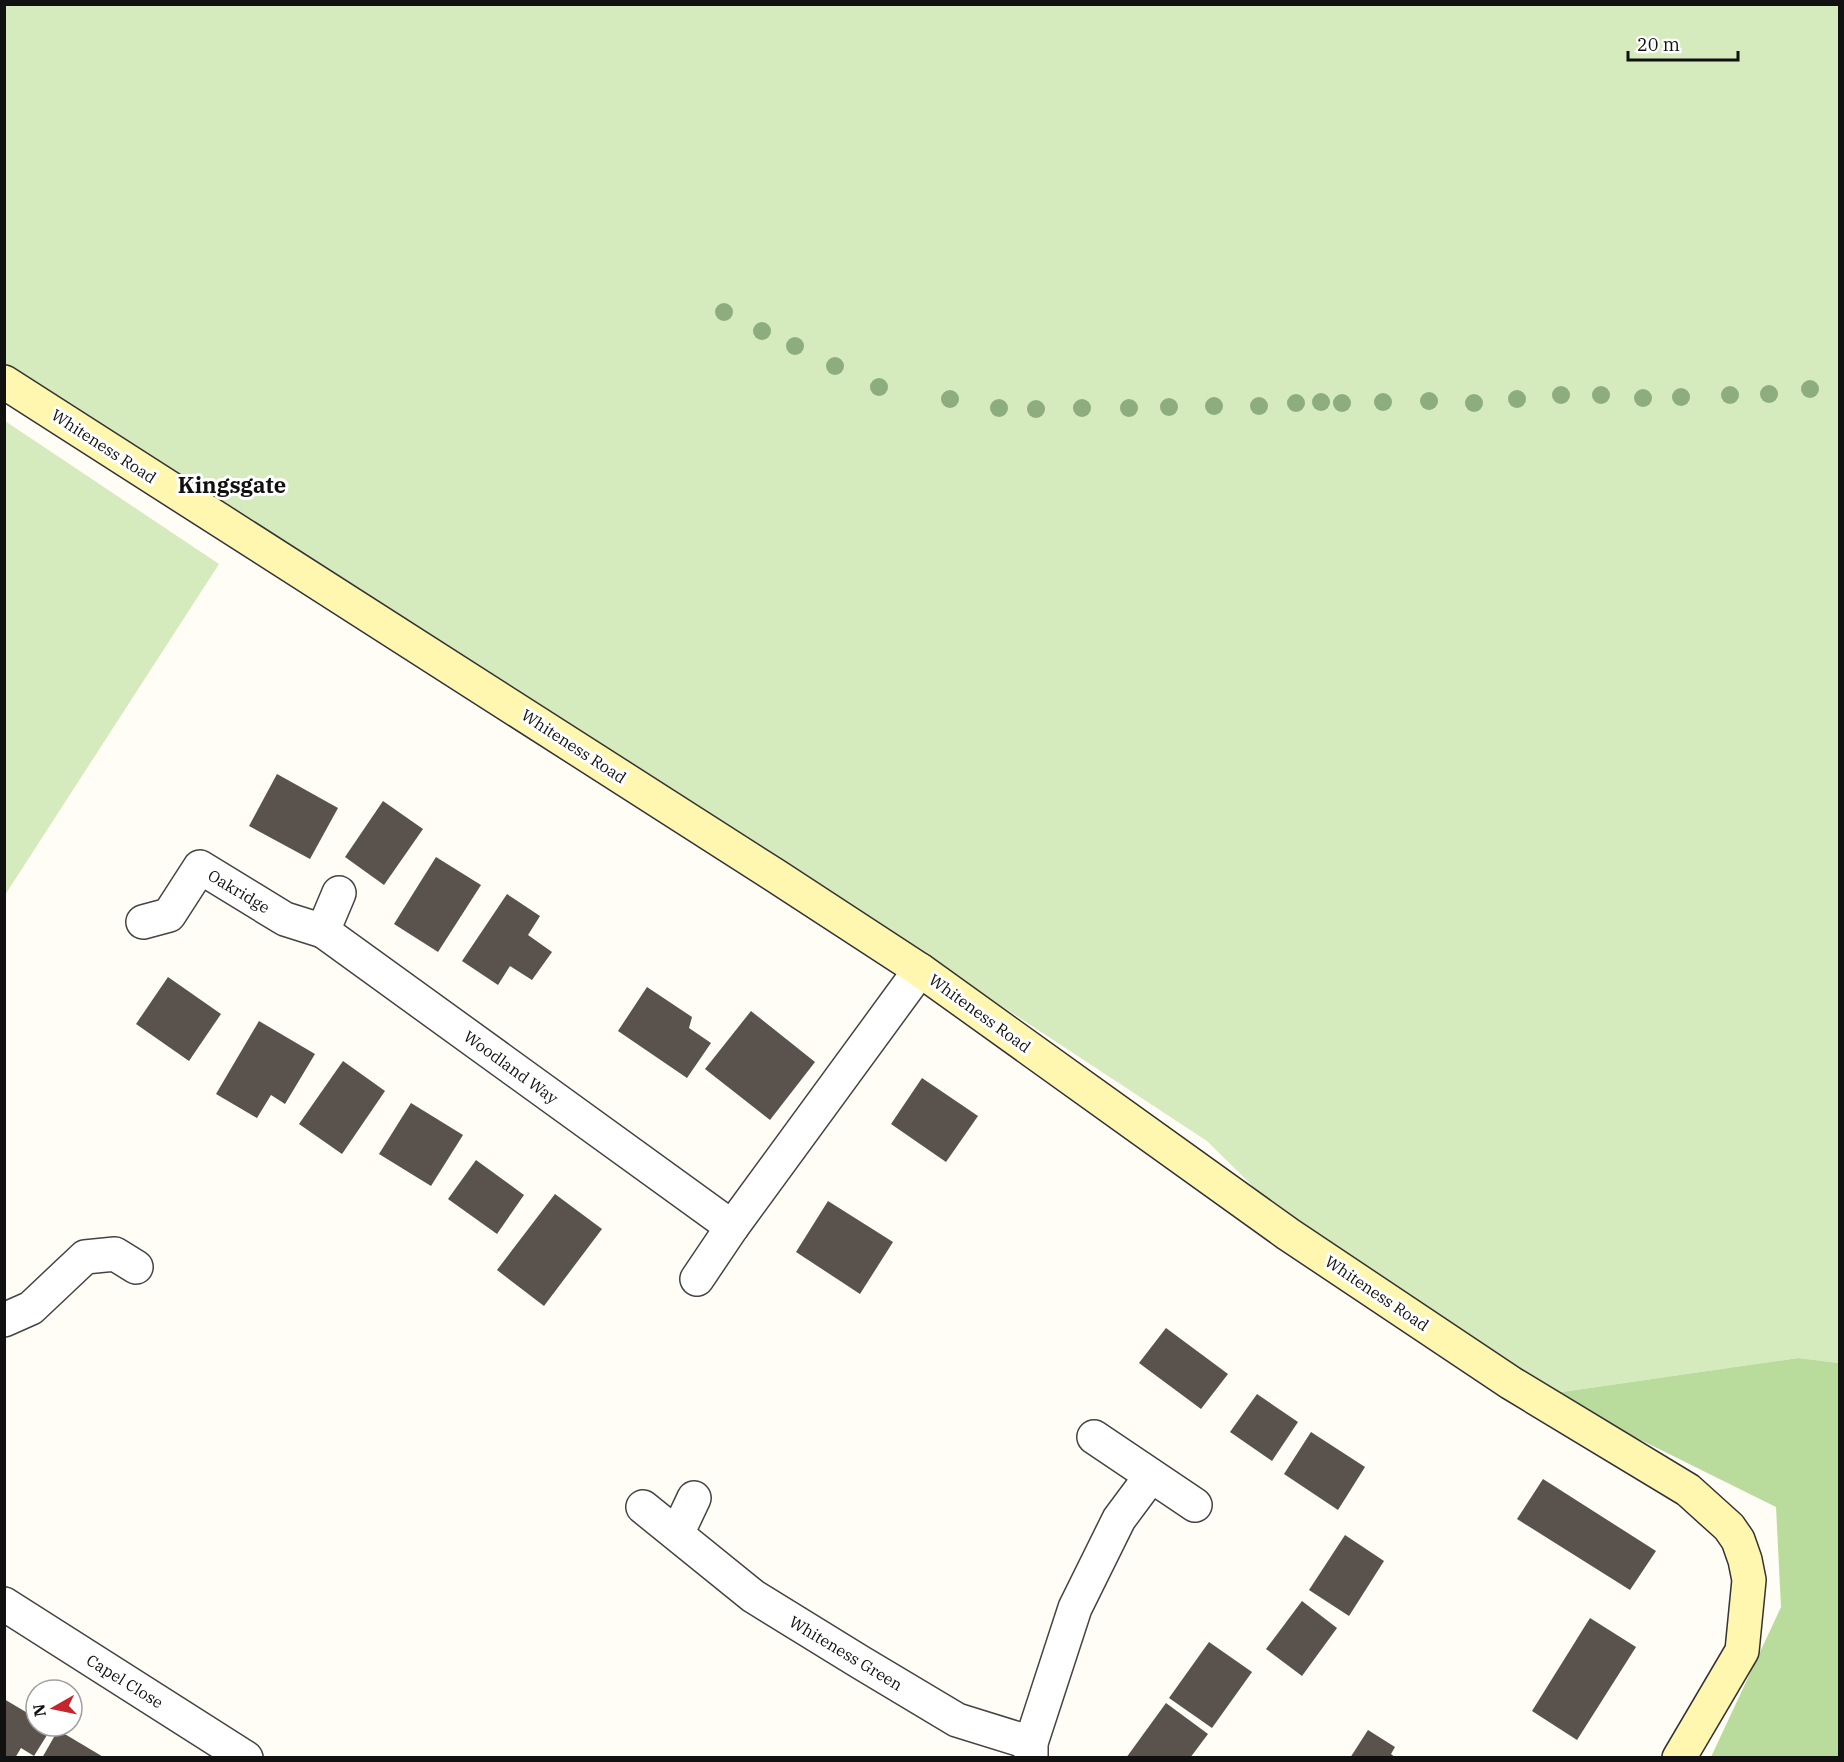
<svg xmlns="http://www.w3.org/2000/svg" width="1844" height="1762" viewBox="0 0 1844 1762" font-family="'IBM Plex Serif',serif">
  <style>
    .green { fill: #d5ebbd }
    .forest { fill: #b9dc9c }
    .building { fill: #5a524d }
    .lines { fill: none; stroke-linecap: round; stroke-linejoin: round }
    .street-casing { stroke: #444; stroke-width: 36 }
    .secondary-casing { stroke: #333; stroke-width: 36 }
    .street { stroke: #fff; stroke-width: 33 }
    .secondary { stroke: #fff6b0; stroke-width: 33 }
    .tree { fill: #8dad7f }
    .labels { text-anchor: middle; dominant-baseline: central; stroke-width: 6; stroke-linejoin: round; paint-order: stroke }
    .street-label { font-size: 16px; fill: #111; stroke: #fff }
    .district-label { font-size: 22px; font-weight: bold; fill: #111; stroke: #fff }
  </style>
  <rect width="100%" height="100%" fill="#fffdf5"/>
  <g class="green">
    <polygon points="4,5 1839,5 1839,1363 1798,1358 1548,1394 1295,1228 1207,1141 965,982 5,377"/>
    <polygon points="5,421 219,564 5,895"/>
  </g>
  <polygon class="forest" points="1798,1358 1839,1363 1839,1757 1711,1757 1781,1607 1776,1507 1548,1394"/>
  <g class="building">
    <polygon points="277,774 338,808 310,859 249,826"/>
    <polygon points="383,801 423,829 384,885 345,857"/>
    <polygon points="436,857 481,885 438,952 394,924"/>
    <polygon points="507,894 540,916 528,935 552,952 532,980 510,966 498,985 462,961"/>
    <polygon points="168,977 221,1014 189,1061 136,1024"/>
    <polygon points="647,987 692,1017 689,1028 711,1043 687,1078 618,1031"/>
    <polygon points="751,1011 815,1062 770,1120 705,1069"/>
    <polygon points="259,1021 315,1054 285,1104 271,1095 257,1118 216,1094"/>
    <polygon points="343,1061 385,1091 342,1154 299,1124"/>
    <polygon points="922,1078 978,1116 946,1162 891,1124"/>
    <polygon points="411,1103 463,1135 431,1186 379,1154"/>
    <polygon points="476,1160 524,1195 497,1234 448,1199"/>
    <polygon points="555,1194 602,1229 544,1306 497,1270"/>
    <polygon points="828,1201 893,1242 860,1294 796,1252"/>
    <polygon points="1166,1328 1228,1374 1201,1409 1139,1363"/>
    <polygon points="1257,1394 1298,1422 1272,1461 1230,1432"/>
    <polygon points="1311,1432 1365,1467 1338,1510 1284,1474"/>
    <polygon points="1543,1479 1656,1551 1630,1590 1517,1519"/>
    <polygon points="1345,1535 1384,1561 1349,1616 1309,1590"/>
    <polygon points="1302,1601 1337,1628 1302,1676 1266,1649"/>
    <polygon points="1590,1618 1636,1647 1577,1740 1532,1711"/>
    <polygon points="1209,1642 1252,1672 1212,1728 1169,1698"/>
    <polygon points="4,1699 36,1718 36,1726 52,1727 34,1756 21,1748 15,1758 4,1758"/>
    <polygon points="1166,1703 1208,1734 1190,1758 1126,1758"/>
    <polygon points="58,1730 105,1758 42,1758"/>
    <polygon points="1368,1730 1395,1747 1391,1754 1396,1758 1350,1758"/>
  </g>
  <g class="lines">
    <defs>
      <g id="street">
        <polyline points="339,893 323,931 732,1227"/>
        <polyline points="143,922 169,915 200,867 285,919 323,931"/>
        <polyline points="697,1279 732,1227 920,970"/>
        <polyline points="4,1320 31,1308 85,1257 115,1254 136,1267"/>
        <polyline points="1094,1437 1195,1505"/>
        <polyline points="643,1507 753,1596 860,1662 957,1720 1031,1743"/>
        <polyline points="677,1534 694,1498"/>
        <polyline points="4,1604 246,1758"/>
        <polyline points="1031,1758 1031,1743 1075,1608 1119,1519 1151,1476"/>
      </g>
      <polyline id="secondary" points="4,382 776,876 920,970 1288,1234 1511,1383 1688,1490 1729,1527 1738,1540 1745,1560 1749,1580 1742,1651 1679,1758"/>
    </defs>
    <use href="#street" class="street-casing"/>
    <use href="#secondary" class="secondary-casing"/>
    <use href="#street" class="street"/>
    <use href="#secondary" class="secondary"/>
  </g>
  <g class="tree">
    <circle cx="724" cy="312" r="9"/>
    <circle cx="762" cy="331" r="9"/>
    <circle cx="795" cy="346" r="9"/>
    <circle cx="835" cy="366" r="9"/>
    <circle cx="879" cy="387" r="9"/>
    <circle cx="1810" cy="389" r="9"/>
    <circle cx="1769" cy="394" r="9"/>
    <circle cx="1561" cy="395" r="9"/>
    <circle cx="1601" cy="395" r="9"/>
    <circle cx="1730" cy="395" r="9"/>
    <circle cx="1681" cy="397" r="9"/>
    <circle cx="1643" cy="398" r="9"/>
    <circle cx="950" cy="399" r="9"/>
    <circle cx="1517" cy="399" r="9"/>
    <circle cx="1429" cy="401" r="9"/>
    <circle cx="1321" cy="402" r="9"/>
    <circle cx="1383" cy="402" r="9"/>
    <circle cx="1296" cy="403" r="9"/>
    <circle cx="1342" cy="403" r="9"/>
    <circle cx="1474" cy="403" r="9"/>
    <circle cx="1214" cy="406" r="9"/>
    <circle cx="1259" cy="406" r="9"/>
    <circle cx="1169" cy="407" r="9"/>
    <circle cx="999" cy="408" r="9"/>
    <circle cx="1082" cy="408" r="9"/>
    <circle cx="1129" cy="408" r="9"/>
    <circle cx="1036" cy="409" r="9"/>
  </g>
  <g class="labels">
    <g class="street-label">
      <text transform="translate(104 446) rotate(33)">Whiteness Road</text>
      <text transform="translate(574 746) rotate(33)">Whiteness Road</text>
      <text transform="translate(239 891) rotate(31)">Oakridge</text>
      <text transform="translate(980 1013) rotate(36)">Whiteness Road</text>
      <text transform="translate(511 1067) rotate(36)">Woodland Way</text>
      <text transform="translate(1377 1293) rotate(34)">Whiteness Road</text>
      <text transform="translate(846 1653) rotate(31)">Whiteness Green</text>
      <text transform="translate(125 1681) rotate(32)">Capel Close</text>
    </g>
    <g class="district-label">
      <text x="232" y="484">Kingsgate</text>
    </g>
  </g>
  <rect width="1844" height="1762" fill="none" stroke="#111111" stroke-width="12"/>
  <g transform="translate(54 1708) rotate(261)"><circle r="28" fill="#ffffff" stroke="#a0a0a0" stroke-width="1.5"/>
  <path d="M0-4.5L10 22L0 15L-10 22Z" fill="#c4262e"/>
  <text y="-9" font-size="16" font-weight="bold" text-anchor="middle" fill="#111111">N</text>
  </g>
  <path d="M1628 51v9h110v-9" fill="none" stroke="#111111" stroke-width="3"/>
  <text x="1637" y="51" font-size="18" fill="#111111" stroke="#ffffff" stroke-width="4.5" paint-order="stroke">20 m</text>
</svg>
